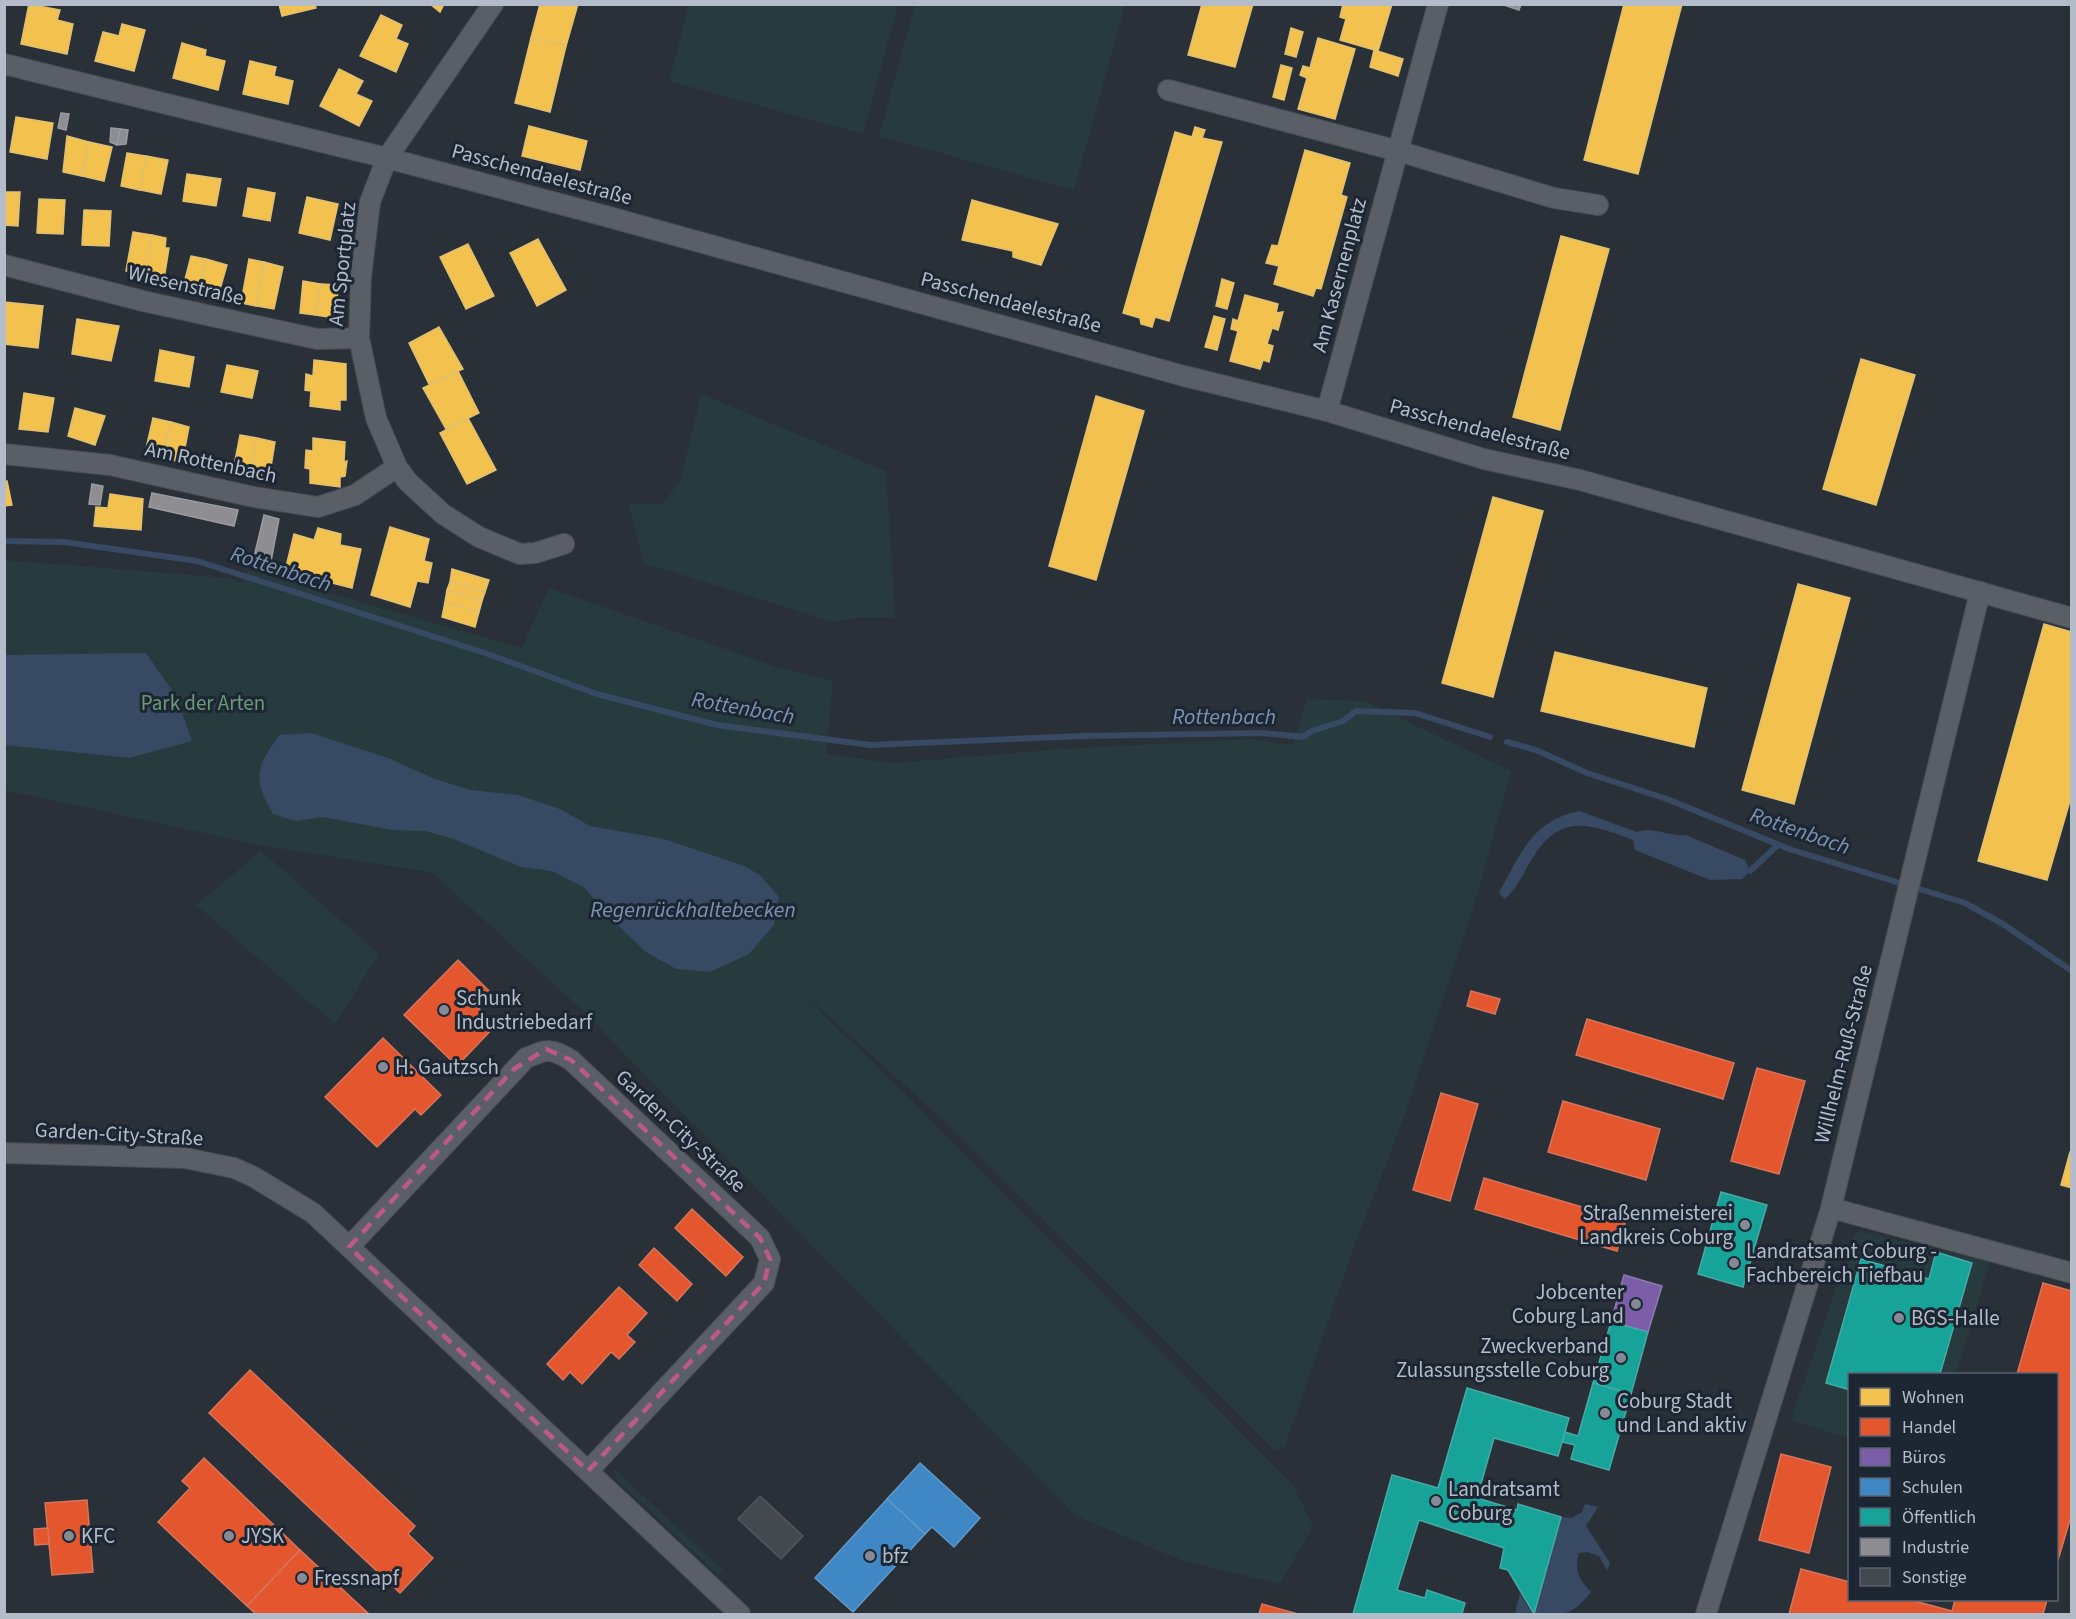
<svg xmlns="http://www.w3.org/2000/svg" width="2076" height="1619" viewBox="0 0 2076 1619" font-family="'Source Sans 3',sans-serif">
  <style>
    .green { fill: #273a3e }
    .water { fill: #384963 }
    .homes { fill: #f2c14e; stroke: #dfc073; stroke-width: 1.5 }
    .shops { fill: #e4572e; stroke: #d6755c; stroke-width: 1.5 }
    .offices { fill: #7b5ea7; stroke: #8c7ab1; stroke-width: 1.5 }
    .schools { fill: #3f88c5; stroke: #6298c6; stroke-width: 1.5 }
    .public { fill: #17a398; stroke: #46aaa7; stroke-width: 1.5 }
    .industry { fill: #8d8d92; stroke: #999ba2; stroke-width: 1.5 }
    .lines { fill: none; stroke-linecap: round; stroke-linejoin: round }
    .stream { stroke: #384963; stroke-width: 6 }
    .building { fill: #444950; stroke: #52575f; stroke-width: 1.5 }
    .minor-casing { stroke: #484c53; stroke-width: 22 }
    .minor { stroke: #5a5e66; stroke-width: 20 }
    .marked { fill: none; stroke: #bc5a87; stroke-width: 4.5; stroke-dasharray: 12 8; stroke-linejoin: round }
    .poi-dot { fill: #848b96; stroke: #1d2633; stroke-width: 2 }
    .labels { text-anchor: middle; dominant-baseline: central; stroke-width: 6; stroke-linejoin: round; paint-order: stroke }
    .street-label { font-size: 21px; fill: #b4bcc9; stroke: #1d2633 }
    .park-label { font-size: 21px; fill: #6b9a76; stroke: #1d2633 }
    .poi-label { font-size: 21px; fill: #b4bcc9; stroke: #1d2633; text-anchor: start }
    .water-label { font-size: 22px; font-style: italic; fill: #7c92b1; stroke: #1d2633 }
  </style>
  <rect width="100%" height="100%" fill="#2a3038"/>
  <g class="green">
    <polygon points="689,5 898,5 863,134 669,81"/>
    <polygon points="915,5 1125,5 1074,190 879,136"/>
    <polygon points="701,394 886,471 895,617 862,617 833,622 644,563 628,503 663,504 681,479"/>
    <polygon points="4,560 229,578 242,583 248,570 522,648 549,588 780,668 833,681 826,754 894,763 1062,749 1248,739 1293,745 1307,699 1364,701 1511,771 1479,889 1406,1112 1354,1247 1285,1446 1275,1451 939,1116 796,987 926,1115 1293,1485 1313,1526 1280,1584 1181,1560 1076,1516 581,1009 433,873 260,845 5,790"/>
    <polygon points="261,851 379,954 335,1024 196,905"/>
    <polygon points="1860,1231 1990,1262 1956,1374 1850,1374 1849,1438 1791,1420 1854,1235"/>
    <polygon points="614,1469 724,1571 717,1574 616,1479"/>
  </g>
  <g class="water">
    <polygon points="146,653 176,696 192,741 129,758 5,745 5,655"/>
    <path d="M311,733L388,758L435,779L471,790L518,795L560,809L590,826L664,839L744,866L760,875L779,897L774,925L749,954L710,972L676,969L646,952L608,916L585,888L552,871L521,867L451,838L425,831L392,830L323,817L296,821L273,814C252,778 256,768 279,735Z"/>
    <path d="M1579,811L1637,832C1652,826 1670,837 1686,835L1745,860L1750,871L1742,879L1710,880L1635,850L1633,840C1592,825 1562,812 1534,856C1524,871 1519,886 1505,899L1499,893C1520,854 1532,821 1579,811Z"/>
    <path d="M1585,1504L1598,1507L1586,1526L1610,1563L1607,1570L1599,1556L1587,1552L1579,1553C1574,1570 1579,1580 1591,1592C1571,1617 1565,1614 1534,1614L1561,1517L1572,1518L1582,1512Z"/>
    <polygon points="1520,1593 1532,1614 1515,1614"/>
  </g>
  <g class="homes">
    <polygon points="29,4 60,10 57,20 73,24 67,54 21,44"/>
    <polygon points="279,4 315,4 316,8 282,16"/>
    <polygon points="430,4 444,4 440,12"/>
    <polygon points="540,4 578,4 566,46 531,38"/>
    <polygon points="1202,4 1253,4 1235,67 1188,55"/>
    <polygon points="1343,4 1392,4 1378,51 1340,40 1346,19 1340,17"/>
    <polygon points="1624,4 1682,4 1638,174 1584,160"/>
    <polygon points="381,15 402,25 396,39 408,44 396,72 360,56"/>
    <polygon points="122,24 145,30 134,71 95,61 103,32 119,36"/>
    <polygon points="1291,28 1303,32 1296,57 1285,54"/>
    <polygon points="531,38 566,46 550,112 515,103"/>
    <polygon points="1318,38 1355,49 1335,119 1298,109 1307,78 1300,75 1303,66 1310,68"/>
    <polygon points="182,43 206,50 205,56 225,61 218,90 173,78"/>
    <polygon points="1374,50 1403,59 1398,76 1370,67"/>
    <polygon points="250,61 276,67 274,76 293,81 288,104 243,94"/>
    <polygon points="1281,65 1292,68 1284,100 1273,97"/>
    <polygon points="339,69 363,81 356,94 372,101 359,126 320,106"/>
    <polygon points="16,117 53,123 47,159 10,152"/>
    <polygon points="529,126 587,141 580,170 522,156"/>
    <polygon points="1195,127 1205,130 1202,138 1222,142 1169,321 1155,317 1152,327 1141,324 1140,318 1123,313 1175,132 1192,137"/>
    <polygon points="67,136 89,142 82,176 63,172"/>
    <polygon points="89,142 112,147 104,181 82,176"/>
    <polygon points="1305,150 1350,163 1341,195 1347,197 1321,289 1316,288 1313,296 1274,284 1279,266 1266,263 1272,245 1278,246"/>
    <polygon points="127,153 146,156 140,190 121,186"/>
    <polygon points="146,156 168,160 161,194 140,190"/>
    <polygon points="187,174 221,179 216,206 183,201"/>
    <polygon points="248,188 275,193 270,221 243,216"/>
    <polygon points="4,192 20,192 18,226 4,225"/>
    <polygon points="307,197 338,204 330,240 299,233"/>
    <polygon points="39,199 65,200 63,234 37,233"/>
    <polygon points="972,200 1058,224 1041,265 1013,257 1013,251 962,240"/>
    <polygon points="84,210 111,211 109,246 82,245"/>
    <polygon points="133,232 152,235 145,275 126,271"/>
    <polygon points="152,235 166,238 165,248 169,248 164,279 145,275"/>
    <polygon points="1561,236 1609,249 1560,430 1513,417"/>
    <polygon points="538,239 566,290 537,306 510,253"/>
    <polygon points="468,244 494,296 466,309 440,257"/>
    <polygon points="191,256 206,259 198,291 183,287"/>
    <polygon points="206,259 227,265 218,296 198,291"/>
    <polygon points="249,259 264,262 256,306 241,303"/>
    <polygon points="264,262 283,267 274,309 256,306"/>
    <polygon points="1222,279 1234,283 1227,309 1216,306"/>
    <polygon points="303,281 321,284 315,315 300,313"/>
    <polygon points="321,284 339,285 334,318 315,315"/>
    <polygon points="1245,295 1278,304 1276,313 1283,312 1278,330 1272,328 1267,344 1273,346 1269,362 1263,360 1260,369 1230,361 1238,331 1231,329 1233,319 1238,321"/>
    <polygon points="4,302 43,306 38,348 4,344"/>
    <polygon points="1214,316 1225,319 1217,350 1205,347"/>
    <polygon points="77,319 119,326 111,361 72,354"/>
    <polygon points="439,327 463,369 429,384 409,343"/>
    <polygon points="160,350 194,357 189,387 155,381"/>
    <polygon points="1861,359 1915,375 1876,505 1823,489"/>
    <polygon points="314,360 346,364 346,400 340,400 340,410 310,406 311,391 305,390 306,374 313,376"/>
    <polygon points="227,365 258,371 252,398 221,392"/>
    <polygon points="458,371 479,413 446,429 423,388"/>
    <polygon points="24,393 54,398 48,432 19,429"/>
    <polygon points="1096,396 1144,411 1096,580 1049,566"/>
    <polygon points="75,408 105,416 95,445 68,436"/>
    <polygon points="153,418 171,422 163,457 145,453"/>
    <polygon points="468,418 496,470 467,484 440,433"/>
    <polygon points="171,422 189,427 182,463 163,457"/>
    <polygon points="240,435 257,438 250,474 233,471"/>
    <polygon points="257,438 275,442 269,479 250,474"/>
    <polygon points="313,438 345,442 344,462 347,461 345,476 340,477 340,487 310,483 310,469 305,468 306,450 313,451"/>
    <polygon points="7,481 12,505 4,506 4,482"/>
    <polygon points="110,494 143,499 141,530 94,526 96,507 108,508"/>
    <polygon points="1493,497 1543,511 1493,697 1442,683"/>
    <polygon points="390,527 429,539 424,561 432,563 428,583 417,581 410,607 371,595"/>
    <polygon points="318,528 341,534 340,545 361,549 352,588 285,571 294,534 314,540"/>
    <polygon points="452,569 489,580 485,592 450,582"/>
    <polygon points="450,582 485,592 482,601 447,590"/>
    <polygon points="1798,584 1850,598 1794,804 1742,790"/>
    <polygon points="447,590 482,601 479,612 445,602"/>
    <polygon points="445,602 479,612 475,627 442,617"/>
    <polygon points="2044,624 2072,632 2072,794 2047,880 1978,861"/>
    <polygon points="1555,652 1707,688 1694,747 1541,711"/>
    <polygon points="2070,1152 2072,1152 2072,1188 2061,1185"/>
  </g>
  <g class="shops">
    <polygon points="458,960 489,991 475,1005 496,1025 457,1066 404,1015"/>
    <polygon points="1471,991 1500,999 1495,1014 1467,1006"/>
    <polygon points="1587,1019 1734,1063 1723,1099 1576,1055"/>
    <polygon points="383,1038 441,1095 421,1115 415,1109 377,1147 325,1097"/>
    <polygon points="1757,1068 1805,1081 1779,1174 1731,1161"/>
    <polygon points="1441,1093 1478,1104 1450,1201 1413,1190"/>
    <polygon points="1563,1101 1660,1129 1646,1180 1548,1152"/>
    <polygon points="1484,1178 1626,1220 1617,1251 1475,1209"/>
    <polygon points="692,1209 743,1257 726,1276 675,1228"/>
    <polygon points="654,1248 692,1284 677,1301 639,1265"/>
    <polygon points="2043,1283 2072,1291 2072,1513 2056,1567 2056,1374 2017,1374"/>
    <polygon points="619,1287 647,1313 627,1335 635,1342 619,1359 611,1352 582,1384 570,1372 563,1380 547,1364"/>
    <polygon points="250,1370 415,1526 408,1534 433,1558 400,1593 209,1413"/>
    <polygon points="1781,1454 1831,1467 1809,1553 1759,1540"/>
    <polygon points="204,1458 300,1550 247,1606 158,1522 190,1488 182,1481"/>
    <polygon points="87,1500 93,1572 52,1575 45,1503"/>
    <polygon points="48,1528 49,1544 35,1545 34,1529"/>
    <polygon points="300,1550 369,1614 256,1614 247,1606"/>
    <polygon points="1801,1569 1850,1582 1850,1600 1911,1600 1952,1611 1955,1600 2047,1600 2043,1614 1789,1614"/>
    <polygon points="1262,1604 1298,1614 1259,1614"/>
  </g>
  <polygon class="offices" points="1624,1275 1662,1286 1648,1332 1611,1322"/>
  <g class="schools">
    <polygon points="920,1463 980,1518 954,1547 932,1527 925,1534 887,1499"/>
    <polygon points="887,1499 925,1534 853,1612 815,1578"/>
  </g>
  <g class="public">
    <polygon points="1721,1192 1767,1205 1743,1287 1698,1274"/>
    <polygon points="1936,1252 1972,1263 1940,1374 1850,1374 1850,1390 1826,1383 1861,1259 1929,1279"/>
    <polygon points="1611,1322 1648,1332 1631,1394 1593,1383"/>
    <polygon points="1593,1383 1631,1394 1609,1470 1571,1459 1575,1445 1562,1442 1565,1432 1578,1436"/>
    <polygon points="1467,1388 1569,1418 1558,1456 1494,1438 1477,1498 1517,1510 1518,1504 1561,1517 1534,1614 1508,1570 1500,1568 1504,1548 1419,1520 1397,1590 1425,1598 1427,1590 1465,1603 1462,1614 1353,1614 1392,1475 1438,1488"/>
  </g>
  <g class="industry">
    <polygon points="1501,4 1521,4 1519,10"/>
    <polygon points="61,113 69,114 66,130 58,128"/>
    <polygon points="111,128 120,129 117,145 110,142"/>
    <polygon points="120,129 128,130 126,144 117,145"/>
    <polygon points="92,484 103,486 100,505 89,504"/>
    <polygon points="152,493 238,510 234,526 149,507"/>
    <polygon points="264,515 279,519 271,561 254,557"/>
  </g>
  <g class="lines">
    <g class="stream">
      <polyline points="4,541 64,542 197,561 485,653 597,694 717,725 870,745 1083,736 1262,733 1303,737 1312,731 1343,721 1356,711 1415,713 1490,737"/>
      <polyline points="1507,742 1536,750 1587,773 1667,799 1789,849 1965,903 2003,924 2072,971"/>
      <polyline points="1750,871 1778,845"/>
    </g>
  </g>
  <polygon class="building" points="760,1496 803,1536 781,1559 738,1519"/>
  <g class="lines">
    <defs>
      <g id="minor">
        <polyline points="493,4 387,158 370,202 361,277 359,338 376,418 397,467 408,482 443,514 479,537 520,554 535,553 564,544"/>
        <polyline points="4,64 387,158 609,217 1184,376 1327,411 1484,459 1580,480 2072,618"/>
        <polyline points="1168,90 1398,151 1554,198 1598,205"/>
        <polyline points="4,265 143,301 317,339 359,338"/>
        <polyline points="1327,411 1438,4"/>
        <polyline points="4,454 110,465 254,497 318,507 355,495 397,467"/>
        <polyline points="4,1153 185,1158 234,1168 254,1177 313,1213 740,1614"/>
        <polyline points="1831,1208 2072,1273"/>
        <path d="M349,1247L526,1058C548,1049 550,1048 571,1060L760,1238L770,1259L764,1283L588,1471"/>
        <polyline points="1706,1614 1831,1208 1980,592"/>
      </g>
    </defs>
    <use href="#minor" class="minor-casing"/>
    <use href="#minor" class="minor"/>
  </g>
  <path class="marked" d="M546,1049L571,1060L760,1238L770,1259L764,1283L588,1471L349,1247L514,1069Z"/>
  <g class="poi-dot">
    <circle cx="444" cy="1010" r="6"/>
    <circle cx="383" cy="1067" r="6"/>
    <circle cx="1745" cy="1225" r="6"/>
    <circle cx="1734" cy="1263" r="6"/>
    <circle cx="1636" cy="1304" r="6"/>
    <circle cx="1899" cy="1318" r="6"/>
    <circle cx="1621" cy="1358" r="6"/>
    <circle cx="1605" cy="1413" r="6"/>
    <circle cx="1436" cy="1501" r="6"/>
    <circle cx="69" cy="1536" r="6"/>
    <circle cx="229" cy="1536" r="6"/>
    <circle cx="870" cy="1556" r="6"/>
    <circle cx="302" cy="1578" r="6"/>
  </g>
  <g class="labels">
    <g class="street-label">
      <text transform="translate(542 174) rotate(15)">Passchendaelestraße</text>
      <text transform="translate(342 264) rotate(-84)">Am Sportplatz</text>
      <text transform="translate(1339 275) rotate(-75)">Am Kasernenplatz</text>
      <text transform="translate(186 285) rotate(13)">Wiesenstraße</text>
      <text transform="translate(1011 302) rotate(15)">Passchendaelestraße</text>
      <text transform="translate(1480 429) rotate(15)">Passchendaelestraße</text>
      <text transform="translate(211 462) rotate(12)">Am Rottenbach</text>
      <text transform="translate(1843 1054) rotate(-76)">Willhelm-Ruß-Straße</text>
      <text transform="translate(681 1131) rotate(43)">Garden-City-Straße</text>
      <text transform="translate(119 1134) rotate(3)">Garden-City-Straße</text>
    </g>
    <g class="park-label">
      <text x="203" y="703">Park der Arten</text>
    </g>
    <g class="poi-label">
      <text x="456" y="998">Schunk<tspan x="456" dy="24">Industriebedarf</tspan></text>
      <text x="395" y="1067">H. Gautzsch</text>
      <text x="1733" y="1213" text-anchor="end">Straßenmeisterei<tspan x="1733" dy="24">Landkreis Coburg</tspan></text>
      <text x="1746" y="1251">Landratsamt Coburg -<tspan x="1746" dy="24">Fachbereich Tiefbau</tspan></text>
      <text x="1624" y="1292" text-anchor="end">Jobcenter<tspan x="1624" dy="24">Coburg Land</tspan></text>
      <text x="1911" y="1318">BGS-Halle</text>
      <text x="1609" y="1346" text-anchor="end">Zweckverband<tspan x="1609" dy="24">Zulassungsstelle Coburg</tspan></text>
      <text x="1617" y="1401">Coburg Stadt<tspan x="1617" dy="24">und Land aktiv</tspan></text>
      <text x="1448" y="1489">Landratsamt<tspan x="1448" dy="24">Coburg</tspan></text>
      <text x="81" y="1536">KFC</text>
      <text x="241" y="1536">JYSK</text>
      <text x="882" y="1556">bfz</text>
      <text x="314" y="1578">Fressnapf</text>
    </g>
    <g class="water-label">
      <text transform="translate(281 569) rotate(18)">Rottenbach</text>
      <text transform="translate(743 708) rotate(10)">Rottenbach</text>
      <text x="1224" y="717">Rottenbach</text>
      <text transform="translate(1800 831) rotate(19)">Rottenbach</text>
      <text x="693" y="910">Regenrückhaltebecken</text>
    </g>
  </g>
  <rect width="2076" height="1619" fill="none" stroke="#b4bcc9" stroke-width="12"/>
  <rect x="1848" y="1373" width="210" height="228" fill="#1d2633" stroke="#59626f" stroke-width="1.5"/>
  <rect x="1860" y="1388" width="30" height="18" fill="#f2c14e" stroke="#59626f" stroke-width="1.5"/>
  <text x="1902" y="1403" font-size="18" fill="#b4bcc9">Wohnen</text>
  <rect x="1860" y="1418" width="30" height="18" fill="#e4572e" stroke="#59626f" stroke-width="1.5"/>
  <text x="1902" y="1433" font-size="18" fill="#b4bcc9">Handel</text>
  <rect x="1860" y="1448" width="30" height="18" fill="#7b5ea7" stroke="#59626f" stroke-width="1.5"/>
  <text x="1902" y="1463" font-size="18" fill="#b4bcc9">Büros</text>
  <rect x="1860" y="1478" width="30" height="18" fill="#3f88c5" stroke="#59626f" stroke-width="1.5"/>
  <text x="1902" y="1493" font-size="18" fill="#b4bcc9">Schulen</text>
  <rect x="1860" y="1508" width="30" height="18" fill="#17a398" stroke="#59626f" stroke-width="1.5"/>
  <text x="1902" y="1523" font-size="18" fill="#b4bcc9">Öffentlich</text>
  <rect x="1860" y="1538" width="30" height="18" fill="#8d8d92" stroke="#59626f" stroke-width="1.5"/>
  <text x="1902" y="1553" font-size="18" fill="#b4bcc9">Industrie</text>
  <rect x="1860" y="1568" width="30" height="18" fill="#444950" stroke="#59626f" stroke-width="1.5"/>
  <text x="1902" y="1583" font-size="18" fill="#b4bcc9">Sonstige</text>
</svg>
